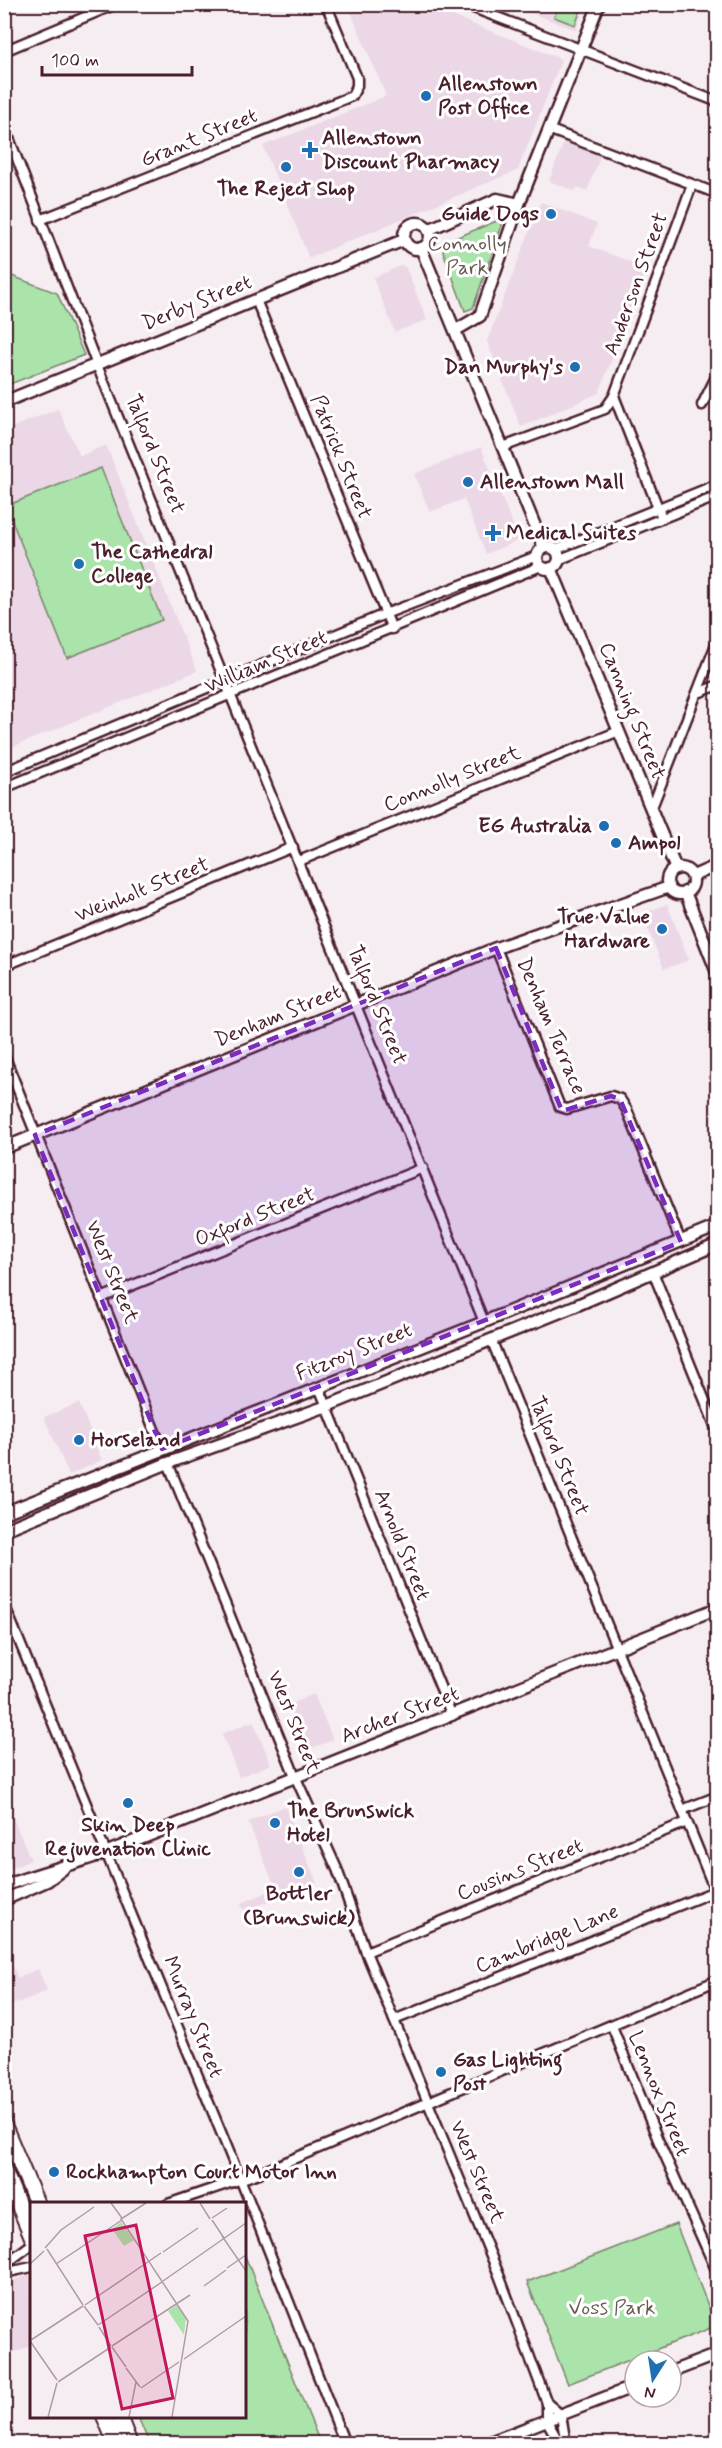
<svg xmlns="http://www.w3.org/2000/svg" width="722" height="2448" viewBox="0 0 722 2448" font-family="Mynerve,sans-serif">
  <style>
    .built { fill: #ebd7e5 }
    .green { fill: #aae4aa; stroke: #7a826a; stroke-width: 1.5 }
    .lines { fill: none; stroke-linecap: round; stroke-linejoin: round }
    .minor-casing { stroke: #4a1f2b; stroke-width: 13 }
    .tertiary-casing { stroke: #4a1f2b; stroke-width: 15 }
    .trunk-casing { stroke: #4a1f2b; stroke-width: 18 }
    .minor { stroke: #fff; stroke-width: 8 }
    .tertiary { stroke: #fff; stroke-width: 10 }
    .trunk { stroke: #fff; stroke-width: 14 }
    .marked { fill: #7b2cbf; fill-opacity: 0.2; stroke: #7b2cbf; stroke-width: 4.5; stroke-dasharray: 12 8; stroke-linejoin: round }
    .poi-dot { fill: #1f6fb2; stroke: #fff; stroke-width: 2 }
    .labels { text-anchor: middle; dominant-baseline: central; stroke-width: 6; stroke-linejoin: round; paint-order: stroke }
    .poi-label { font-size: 21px; font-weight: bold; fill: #4a1f2b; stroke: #fff; text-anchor: start }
    .street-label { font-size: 21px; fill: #4a1f2b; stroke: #fff }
    .park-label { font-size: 21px; fill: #675a51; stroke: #fff }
    .inset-road { fill: none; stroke: #b19ba3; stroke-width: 1.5 }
    .view { fill: #c2185b; fill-opacity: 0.15; stroke: #c2185b; stroke-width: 3 }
    .inset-edge { fill: none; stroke: #4a1f2b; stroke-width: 3 }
  </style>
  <rect width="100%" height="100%" fill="#f6edf3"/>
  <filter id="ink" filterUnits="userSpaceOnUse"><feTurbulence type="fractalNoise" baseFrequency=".0167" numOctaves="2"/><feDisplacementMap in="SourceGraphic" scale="12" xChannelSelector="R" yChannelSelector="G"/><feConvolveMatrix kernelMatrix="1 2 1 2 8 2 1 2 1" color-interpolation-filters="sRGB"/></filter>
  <g filter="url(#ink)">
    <g class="built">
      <polygon points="348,5 425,5 559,58 561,61 518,170 309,258 263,146 386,96"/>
      <polygon points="510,5 585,5 576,30"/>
      <polygon points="564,142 601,155 587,191 577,187 575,191 549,181"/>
      <polygon points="541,202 597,224 589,246 646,268 599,393 521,427 487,341"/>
      <polygon points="402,265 406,268 427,320 395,332 373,278"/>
      <polygon points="58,409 80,456 106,445 197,671 5,750 5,430"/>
      <polygon points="481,447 519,540 486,554 464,499 430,512 414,474"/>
      <polygon points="667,904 689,960 664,969 642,914"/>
      <polygon points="79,1403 102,1460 69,1475 44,1417"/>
      <polygon points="314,1694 333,1740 306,1750 288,1705"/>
      <polygon points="253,1721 271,1764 239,1777 222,1734"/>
      <polygon points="7,1804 31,1860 5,1871 4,1805"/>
      <polygon points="285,1806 317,1883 244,1911 241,1903 276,1889 248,1822"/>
      <polygon points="5,1946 18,1978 38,1969 47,1991 5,2008"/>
      <polygon points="31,2274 31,2346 5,2356 5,2284"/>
    </g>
    <g class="green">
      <polygon points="559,5 583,5 575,25 554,17"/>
      <polygon points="499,220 502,225 473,308 465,311 443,251 448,241"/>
      <polygon points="4,273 57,293 84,355 5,386"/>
      <polygon points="101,468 162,620 67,658 6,506"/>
      <polygon points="676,2224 716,2326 568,2384 527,2282"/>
      <polygon points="245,2256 320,2443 149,2443 138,2417 244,2416"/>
    </g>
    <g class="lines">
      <defs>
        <g id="minor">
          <polyline points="463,4 718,102"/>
          <polyline points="4,51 116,4"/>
          <polyline points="4,125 97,365 484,1322"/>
          <polyline points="548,129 718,194"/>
          <polyline points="40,220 352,96 357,86 357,78 326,4"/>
          <polyline points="256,300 392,629"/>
          <polyline points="614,396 692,185"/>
          <polyline points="702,405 718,373"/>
          <polyline points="503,447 605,409 614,396 662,518"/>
          <polyline points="555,550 718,484"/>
          <polyline points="558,560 718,496"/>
          <polyline points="698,693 718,685"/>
          <polyline points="4,772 385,614 537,556"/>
          <polyline points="4,788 541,566"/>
          <polyline points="651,810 718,639"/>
          <polyline points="299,861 619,731"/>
          <polyline points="496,948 560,1107 567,1109 611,1096 620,1099 627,1110 681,1242"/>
          <polyline points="4,966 293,847"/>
          <polyline points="4,1055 162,1449"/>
          <polyline points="653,1272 718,1433"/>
          <polyline points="101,1298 423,1168"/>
          <polyline points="491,1339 718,1898"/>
          <polyline points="319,1387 452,1716"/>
          <polyline points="168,1463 295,1776 337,1869 366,1952 499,2275 547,2403 547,2421 560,2444"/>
          <polyline points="4,1604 248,2198 345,2444"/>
          <polyline points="682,1810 718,1796"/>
          <polyline points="366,1952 687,1822"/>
          <polyline points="394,2020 715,1891"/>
          <polyline points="612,2026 658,2140 718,2274"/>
          <polyline points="168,2204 262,2172 718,1980"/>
          <polyline points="4,2265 32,2244"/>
          <polyline points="4,2273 32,2267"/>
          <polyline points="547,2403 561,2415 566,2444"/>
        </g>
        <g id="tertiary">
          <circle cx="417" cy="236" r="13"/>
          <polyline points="428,230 497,199 519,204"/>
          <polyline points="421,248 544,548"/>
          <polyline points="456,330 480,316 519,204 599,4"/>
          <polyline points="4,402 404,240"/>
          <circle cx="548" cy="558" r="11"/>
          <polyline points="551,568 676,869"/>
          <circle cx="680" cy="881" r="13"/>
          <polyline points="693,876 718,865"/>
          <polyline points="685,892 718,975"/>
          <polyline points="4,1148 496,948 669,887"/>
          <polyline points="4,1513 484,1322 718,1226"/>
          <polyline points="4,1530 168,1463 327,1406 575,1306 718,1244"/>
          <path d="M4,1886C38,1873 72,1865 105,1853L718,1608"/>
          <polyline points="4,1900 47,1881 63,1869"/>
          <polyline points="671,2372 718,2354"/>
          <polyline points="485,2444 635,2386"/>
        </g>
        <g id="trunk">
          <polyline points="4,2125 37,2204"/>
          <polyline points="4,2170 32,2237"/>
          <polyline points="104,2416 116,2444"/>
          <polyline points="119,2416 130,2444"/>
        </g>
      </defs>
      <use href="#minor" class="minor-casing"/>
      <use href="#tertiary" class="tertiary-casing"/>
      <use href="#trunk" class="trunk-casing"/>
      <use href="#minor" class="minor"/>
      <use href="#tertiary" class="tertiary"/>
      <use href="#trunk" class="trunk"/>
    </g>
  </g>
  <path class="marked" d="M496,948L562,1111L611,1096L620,1099L681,1242L162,1449L35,1135Z"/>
  <g class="poi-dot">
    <circle cx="426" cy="96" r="6"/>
    <path d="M307 141h6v6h6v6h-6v6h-6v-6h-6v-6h6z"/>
    <circle cx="286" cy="167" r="6"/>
    <circle cx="551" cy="214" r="6"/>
    <circle cx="575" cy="367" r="6"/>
    <circle cx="468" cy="482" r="6"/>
    <path d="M490 524h6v6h6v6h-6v6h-6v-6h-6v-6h6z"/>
    <circle cx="79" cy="564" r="6"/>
    <circle cx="604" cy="826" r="6"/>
    <circle cx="616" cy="843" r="6"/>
    <circle cx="662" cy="929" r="6"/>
    <circle cx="79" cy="1440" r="6"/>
    <circle cx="128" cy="1803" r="6"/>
    <circle cx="275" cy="1823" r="6"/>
    <circle cx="299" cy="1872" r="6"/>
    <circle cx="441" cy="2072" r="6"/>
    <circle cx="54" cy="2172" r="6"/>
  </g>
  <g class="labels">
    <g class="poi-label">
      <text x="438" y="84">Allenstown<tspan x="438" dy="24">Post Office</tspan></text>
      <text x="322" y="138">Allenstown<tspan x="322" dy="24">Discount Pharmacy</tspan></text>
      <text x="286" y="189" text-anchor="middle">The Reject Shop</text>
      <text x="539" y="214" text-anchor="end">Guide Dogs</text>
      <text x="563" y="367" text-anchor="end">Dan Murphy's</text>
      <text x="480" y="482">Allenstown Mall</text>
      <text x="506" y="533">Medical Suites</text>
      <text x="91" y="552">The Cathedral<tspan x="91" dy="24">College</tspan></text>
      <text x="592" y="826" text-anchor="end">EG Australia</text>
      <text x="628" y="843">Ampol</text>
      <text x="650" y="917" text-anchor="end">True Value<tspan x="650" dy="24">Hardware</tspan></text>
      <text x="91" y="1440">Horseland</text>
      <text x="287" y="1811">The Brunswick<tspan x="287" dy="24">Hotel</tspan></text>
      <text x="128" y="1825" text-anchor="middle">Skin Deep<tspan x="128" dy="24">Rejuvenation Clinic</tspan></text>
      <text x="299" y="1894" text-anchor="middle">Bottler<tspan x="299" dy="24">(Brunswick)</tspan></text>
      <text x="453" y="2060">Gas Lighting<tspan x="453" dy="24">Post</tspan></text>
      <text x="66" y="2172">Rockhampton Court Motor Inn</text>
    </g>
    <g class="street-label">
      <text transform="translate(199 138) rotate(-22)">Grant Street</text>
      <text transform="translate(636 284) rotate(-70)">Anderson Street</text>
      <text transform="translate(197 303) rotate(-22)">Derby Street</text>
      <text transform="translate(155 454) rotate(68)">Talford Street</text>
      <text transform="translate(341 457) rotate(68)">Patrick Street</text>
      <text transform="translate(266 662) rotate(-23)">William Street</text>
      <text transform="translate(632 711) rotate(68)">Canning Street</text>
      <text transform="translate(452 779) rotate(-22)">Connolly Street</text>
      <text transform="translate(142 890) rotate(-22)">Weinholt Street</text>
      <text transform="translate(377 1005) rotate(68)">Talford Street</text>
      <text transform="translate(278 1016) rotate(-22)">Denham Street</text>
      <text transform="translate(551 1026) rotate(67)">Denham Terrace</text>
      <text transform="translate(255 1217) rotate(-22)">Oxford Street</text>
      <text transform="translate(112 1272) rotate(68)">West Street</text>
      <text transform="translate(354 1352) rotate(-22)">Fitzroy Street</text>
      <text transform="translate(559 1456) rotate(68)">Talford Street</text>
      <text transform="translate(402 1545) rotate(68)">Arnold Street</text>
      <text transform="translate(400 1715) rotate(-21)">Archer Street</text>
      <text transform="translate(294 1722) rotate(68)">West Street</text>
      <text transform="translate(520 1870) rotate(-22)">Cousins Street</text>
      <text transform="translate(547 1939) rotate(-22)">Cambridge Lane</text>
      <text transform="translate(193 2017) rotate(68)">Murray Street</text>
      <text transform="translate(659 2094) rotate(68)">Lennox Street</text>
      <text transform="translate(477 2172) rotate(67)">West Street</text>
    </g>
    <g class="park-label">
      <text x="467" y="244">Connolly<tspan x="467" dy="24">Park</tspan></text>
      <text x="612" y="2308">Voss Park</text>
    </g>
  </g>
  <g transform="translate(30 2202)">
    <rect width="216" height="216" fill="#f6edf3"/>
    <path d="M91,20L104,38L94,44L82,27ZM147,103L156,116L154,133L138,109Z" fill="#aae4aa"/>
    <path class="inset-road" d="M81,1L92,16M116,1L91,17L158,119L142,215M170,1L180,17M182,16L197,6M182,18L194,36M192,34L216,69M15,46L31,28L64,5M17,47L53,103M133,50L168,26M0,62L14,49M26,62L92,18M197,66L216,53M133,79L216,21M174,84L196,68M55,103L131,51M54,104L68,123M68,123L132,80M69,125L81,144M1,138L53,104M0,139L27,178M82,144L160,93M82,145L96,165M154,157L216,114M96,166L110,185M28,180L81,145M111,186L149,160M18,215L27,181M99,215L106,180"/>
    <path class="view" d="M106,23L143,196L92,207L55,34Z"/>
    <rect width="216" height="216" class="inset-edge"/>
  </g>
  <rect width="722" height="2448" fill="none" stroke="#fff" stroke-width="24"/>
  <rect x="12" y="12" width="698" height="2424" fill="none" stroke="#4a1f2b" stroke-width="2" filter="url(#ink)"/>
  <g transform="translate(653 2379) rotate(192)"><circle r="28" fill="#ffffff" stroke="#b7a5aa" stroke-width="1.5"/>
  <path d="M0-4.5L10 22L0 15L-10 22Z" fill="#1f6fb2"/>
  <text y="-9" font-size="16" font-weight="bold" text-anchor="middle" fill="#4a1f2b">N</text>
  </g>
  <path d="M42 66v9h150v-9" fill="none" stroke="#4a1f2b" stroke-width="3"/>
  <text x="51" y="66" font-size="18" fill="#4a1f2b" stroke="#ffffff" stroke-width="4.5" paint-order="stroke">100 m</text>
</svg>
